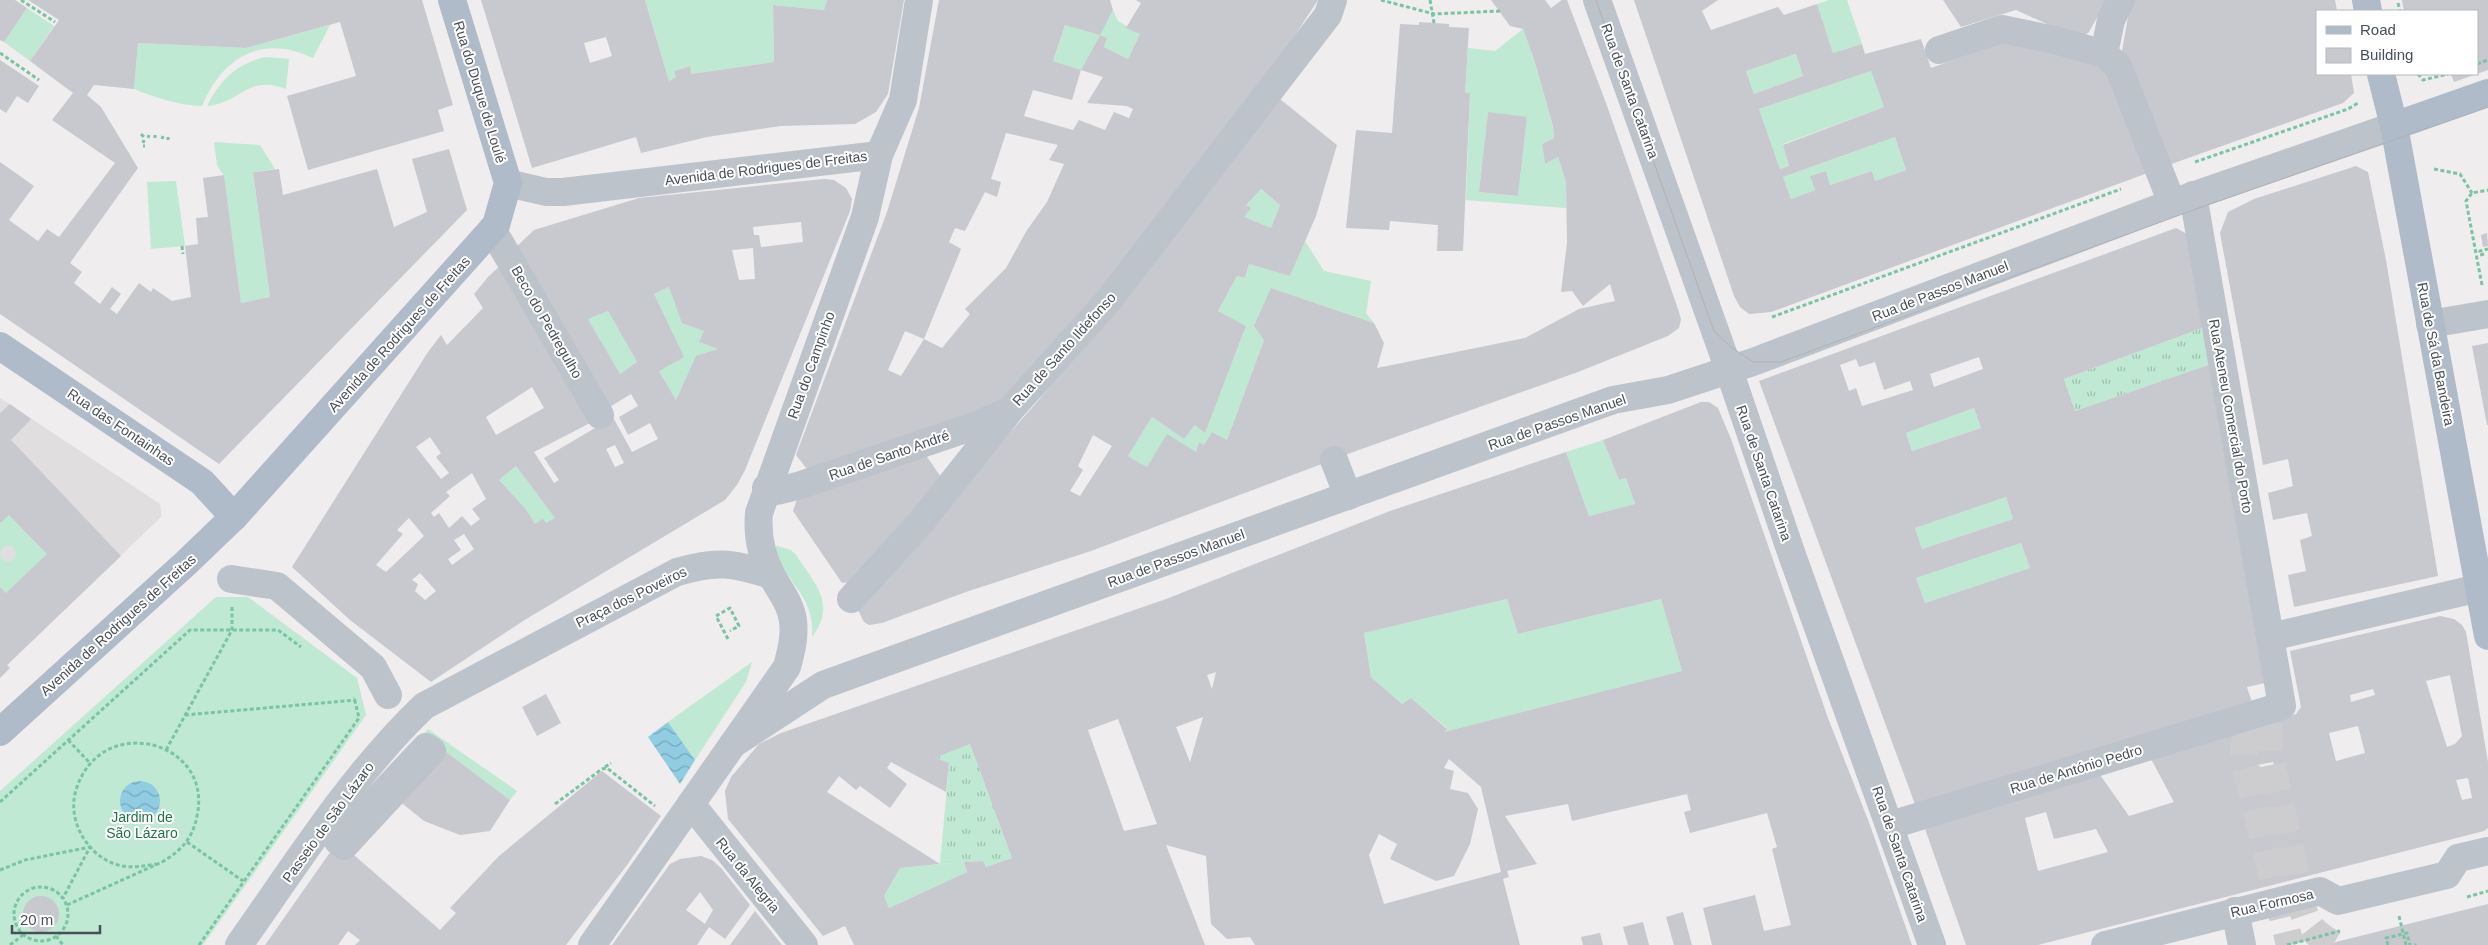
<svg xmlns="http://www.w3.org/2000/svg" width="2488" height="945" viewBox="0 0 2488 945" font-family="Arial,sans-serif">
  <style>
    .education { fill: #e0dede }
    .grass { fill: url(#grass-tufts) }
    .garden { fill: #bfe9d2; fill-rule: evenodd }
    .water { fill: url(#water-waves) }
    .building { fill: #c7c9cf; fill-rule: evenodd }
    .lines { fill: none; stroke-linecap: round; stroke-linejoin: round }
    .minor-tunnel { stroke: #cdcdcf; stroke-width: 28; stroke-dasharray: 28 14; stroke-linecap: butt }
    .path { stroke: #7ac4a4; stroke-width: 3; stroke-dasharray: 4 2.5; stroke-linecap: butt }
    .minor { stroke: #bcc3cb; stroke-width: 28 }
    .major { stroke: #afbbc9; stroke-width: 28 }
    .tram { stroke: #b0b2b6; stroke-width: 1 }
    .labels { text-anchor: middle; dominant-baseline: central; stroke-width: 4; stroke-linejoin: round; paint-order: stroke }
    .street-label { font-size: 14px; fill: #474f58; stroke: #fff }
    .park-label { font-size: 14px; fill: #20714d; stroke: #fff }
  </style>
  <defs>
    <pattern id="grass-tufts" width="24" height="20" patternUnits="userSpaceOnUse" patternTransform="scale(1.25)"><rect width="24" height="20" fill="#bfe9d2"/><path d="M3 7l-1-3M5 7V3M7 7l1-3M15 17l-1-3M17 17v-4M19 17l1-3" fill="none" stroke="#9dbfad"/></pattern>
    <pattern id="water-waves" width="16" height="10" patternUnits="userSpaceOnUse" patternTransform="scale(1.25)"><rect width="16" height="10" fill="#90cce2"/><path d="M0 5q4-4 8 0t8 0" fill="none" stroke="#77a8ba"/></pattern>
  </defs>
  <rect width="100%" height="100%" fill="#efeded"/>
  <polygon class="education" points="0,398 160,504 161,510 161,517 7,665 0,657"/>
  <g class="grass">
    <polygon points="2205,327 2211,364 2075,411 2064,379"/>
    <polygon points="970,744 1012,858 986,867 983,861 940,864 949,764 935,758"/>
  </g>
  <g class="garden">
    <polygon points="645,0 827,0 824,10 773,5 774,62 691,74 689,66 674,71 676,77 669,81"/>
    <polygon points="1829,0 1847,0 1862,44 1833,53 1817,4"/>
    <polygon points="27,8 54,26 30,61 4,42"/>
    <polygon points="1113,10 1118,21 1140,34 1128,59 1104,47 1107,38 1100,35 1081,70 1053,61 1065,25 1100,34"/>
    <path d="M330,25L313,58C262,34 223,56 202,106C178,105 156,98 134,89L138,43L246,48Z"/>
    <path d="M1523,29L1534,59L1553,126L1554,138L1542,144L1545,164L1558,157L1566,182V208L1466,200L1470,93H1465L1468,48L1495,51ZM1488,113L1527,117L1518,196L1479,192Z"/>
    <polygon points="1796,54 1803,76 1754,94 1746,71"/>
    <path d="M266,57L289,59L286,89C247,74 242,103 207,106C220,80 237,63 266,57Z"/>
    <polygon points="1871,71 1884,107 1783,144 1789,166 1780,169 1759,109"/>
    <polygon points="1895,137 1906,170 1875,181 1872,171 1830,185 1826,171 1810,176 1815,190 1791,199 1783,177"/>
    <polygon points="214,142 260,145 275,169 253,172 270,297 241,303 224,176 217,165"/>
    <polygon points="176,181 185,246 151,249 147,182"/>
    <polygon points="1261,189 1280,205 1271,228 1244,217 1250,208 1246,205"/>
    <polygon points="1305,241 1324,271 1371,281 1366,313 1374,323 1271,288 1264,340 1227,440 1212,432 1204,445 1199,442 1196,452 1147,467 1128,456 1152,417 1184,439 1195,425 1205,432 1246,326 1218,311 1237,276 1245,278 1249,264 1290,276"/>
    <polygon points="669,287 704,331 700,342 718,349 696,357 676,400 659,371 654,294"/>
    <polygon points="608,311 637,362 620,374 588,319"/>
    <polygon points="1974,408 1981,428 1912,451 1906,433"/>
    <polygon points="1603,440 1619,480 1626,478 1635,504 1589,516 1566,452"/>
    <polygon points="516,466 555,518 546,523 535,524 525,508 499,480"/>
    <polygon points="2006,497 2013,519 1922,549 1915,528"/>
    <polygon points="9,515 47,554 6,593 0,587 0,555 4,561 10,562 15,558 16,553 14,547 8,545 2,548 0,553 0,523"/>
    <polygon points="2021,543 2030,568 1925,603 1916,578"/>
    <path d="M774,545L791,550L796,555C815,584 837,604 812,637C816,593 779,578 774,545Z"/>
    <polygon points="216,597 248,597 357,678 366,715 203,945 0,945 0,791"/>
    <polygon points="1507,599 1518,634 1661,599 1682,671 1444,732 1447,728 1411,698 1402,704 1371,677 1364,633"/>
    <polygon points="752,662 746,682 695,760 668,722"/>
    <polygon points="428,729 517,791 510,800 437,745 419,740"/>
    <polygon points="964,862 967,872 889,908 884,896 900,868"/>
  </g>
  <g class="water">
    <polygon points="668,722 695,760 680,784 648,737"/>
    <circle cx="140" cy="801" r="20"/>
  </g>
  <g class="building">
    <polygon points="0,0 15,0 27,8 4,42 0,40"/>
    <polygon points="28,0 422,0 453,105 438,110 444,131 308,170 287,96 356,76 340,22 246,48 138,43 134,89 94,85 87,95 101,107 138,168 70,263 82,272 74,283 100,304 112,287 121,294 110,309 117,314 139,283 151,292 153,288 172,301 191,297 185,246 198,244 196,218 208,217 203,178 224,175 241,303 270,297 253,172 279,169 283,195 377,169 394,227 427,212 412,159 449,149 467,210 219,464 0,314 0,162 34,186 9,220 38,241 47,229 59,237 115,163 52,120 73,93 30,61 59,20"/>
    <path d="M481,0H645L669,81L676,77L674,71L690,66L691,74L774,62L773,5L824,10L827,0H904L888,94L876,112L855,124L781,126L707,137L641,153L636,137L532,168ZM606,37L612,56L590,63L584,43Z"/>
    <path d="M939,0H1110L1113,10L1100,35L1065,25L1053,61L1081,70L1072,100L1033,90L1024,116L1073,130L1079,120L1105,130L1114,112L1129,118L1133,109L1127,106L1087,103L1103,77L1081,70L1100,35L1107,38L1104,47L1128,59L1140,34L1126,28L1141,3L1136,0H1318L1286,49L1134,249L1018,387L997,402L977,412L810,473L796,455L887,212L919,108ZM1006,133L1058,145L1049,160L1064,164L1047,202L1027,230L1006,268L965,309L970,314L942,348L924,339L901,376L888,370L905,331L924,339L961,249L949,242L955,228L965,231L985,192L997,197L1001,182L991,179Z"/>
    <path d="M1491,0H1545L1551,8L1562,0H1567L1606,103L1678,309L1681,319L1679,328L1668,336L1578,372L1356,451L1091,551L966,592L882,623L869,625L864,622L858,610L861,602L1037,402L1280,99L1337,145L1316,216L1290,276L1249,264L1245,278L1237,276L1218,311L1246,326L1205,433L1195,425L1184,439L1152,417L1128,456L1147,467L1167,434L1196,452L1199,442L1204,445L1212,432L1227,440L1264,340L1254,326L1271,288L1374,323L1384,343L1377,368L1525,338L1579,309L1615,301L1610,284L1583,306L1572,291L1561,292L1567,243L1566,182L1558,157L1545,164L1542,144L1554,138L1553,126L1534,59L1523,29L1510,26ZM1261,189L1280,205L1271,228L1244,217L1251,208L1246,205ZM1093,435L1112,446L1080,496L1070,491L1083,470L1078,466Z"/>
    <path d="M1634,0H1718L1702,11L1711,30L1778,7L1784,15L1817,4L1833,53L1862,44L1865,54L1921,39L1931,68L2012,39L2105,60L2153,171L1771,312L1749,314L1740,307L1734,296ZM1796,54L1803,76L1754,94L1746,71ZM1871,71L1884,107L1783,145L1789,166L1780,169L1759,109ZM1895,137L1906,170L1875,181L1872,171L1830,185L1826,171L1810,176L1815,190L1791,199L1783,177Z"/>
    <polygon points="1943,0 2107,0 2089,32 2080,39 2016,10 1961,27"/>
    <polygon points="2131,0 2335,0 2337,11 2317,11 2317,74 2351,74 2354,93 2343,103 2163,167 2127,75 2122,51"/>
    <polygon points="2402,0 2488,0 2488,70 2454,82 2451,74 2477,74 2477,11 2404,11"/>
    <polygon points="1419,22 1449,24 1449,27 1469,28 1465,93 1470,93 1463,251 1437,251 1438,225 1390,221 1389,230 1346,228 1356,130 1392,133 1400,24 1419,25"/>
    <polygon points="0,60 39,86 28,103 17,96 6,113 0,109"/>
    <polygon points="1488,112 1527,117 1518,196 1479,192"/>
    <polygon points="2356,166 2368,172 2386,260 2438,576 2294,607 2288,575 2306,571 2300,540 2312,536 2307,513 2273,520 2268,493 2293,486 2288,459 2263,465 2220,233 2228,212 2254,199"/>
    <path d="M824,179L834,180L846,188L852,199L850,211L745,470L737,485L725,500L523,621L431,682L350,620L292,567L428,352L441,335L447,345L483,308L474,294L488,277L505,261L608,408L632,452L658,439L650,423L628,435L619,417L638,406L631,394L608,408L513,250L534,230L639,198ZM801,222L803,242L761,247L759,235H754L753,227ZM753,248L755,279L739,280L732,250ZM669,287L682,323L704,331L699,342L718,349L696,356L676,400L659,371L684,357L654,294ZM608,311L637,362L620,374L588,319ZM532,387L544,408L496,435L486,417ZM592,422L595,428L544,458L559,480L554,483L534,452ZM430,437L441,453L436,457L449,473L441,479L416,447ZM615,445L624,463L615,467L606,449ZM516,466L555,518L546,523L543,519L535,524L525,508L499,480ZM472,473L486,499L472,509L480,519L471,526L462,516L449,528L439,513L434,517L431,513L450,496L446,492ZM409,518L424,536L386,572L376,565L403,534L397,530ZM464,534L474,549L452,565L448,559L461,550L454,540ZM420,573L436,591L425,600L415,591L418,584L412,580Z"/>
    <path d="M2176,228L2189,235L2205,327L2064,379L2075,411L2211,364L2265,683L2247,687L2253,705L1916,807L1759,381ZM1979,357L1983,369L1934,387L1930,374ZM1856,359L1859,367L1875,362L1884,390L1910,381L1913,390L1862,406L1856,388L1849,391L1840,365ZM1974,408L1981,428L1912,451L1906,433ZM2006,497L2013,519L1922,549L1915,528ZM2021,543L2030,568L1925,603L1916,578Z"/>
    <polygon points="2487,233 2488,246 2483,247 2481,235"/>
    <polygon points="2488,343 2488,425 2487,425 2472,346"/>
    <path d="M1701,402H1709L1718,408L1731,439L1828,718L1870,825L1912,945H1712L1703,908L1755,895L1764,931L1791,925L1772,849L1777,847L1767,813L1690,833L1684,812L1691,810L1687,794L1572,821L1568,804L1505,816L1537,864L1507,871L1509,877L1503,879L1520,945H1255L1250,937L1227,939L1211,924L1206,856L1166,845L1205,945H854L845,926L823,936L728,819L725,791L731,777L759,744L781,733L1166,599L1390,511L1566,452L1589,516L1635,504L1626,478L1619,480L1603,440ZM1507,599L1518,634L1661,599L1682,671L1444,732L1447,729L1411,698L1402,704L1371,677L1364,633ZM1216,672L1212,689L1207,675ZM1203,717L1190,762L1176,727ZM1118,719L1157,824L1124,831L1088,730ZM970,744L1012,858L986,867L983,861L964,862L967,872L889,908L884,896L900,868L940,864L827,792L839,776L856,790L860,786L890,808L907,784L887,768L891,762L946,792L949,763L935,758ZM1449,759L1481,787L1501,872L1384,904L1369,855L1379,834L1397,844L1390,859L1436,881L1454,876L1470,844L1478,809L1468,793L1450,789L1454,771L1444,768Z"/>
    <polygon points="10,404 31,419 11,440 121,556 7,665 10,668 0,678 0,587 6,593 47,554 9,515 0,523 0,413"/>
    <polygon points="925,454 943,480 852,582 842,583 793,511 797,499"/>
    <path d="M2440,616L2454,619L2462,625L2466,632L2488,762V828L2484,831L2038,945H1966L1924,826L2098,772L2129,816L2174,802L2150,757L2296,714L2301,707L2290,651ZM2450,675L2462,736L2455,744L2447,747L2426,681ZM2373,689L2375,695L2351,702L2350,695ZM2358,726L2365,753L2336,761L2329,733ZM2273,762L2278,776L2260,781L2257,765ZM2468,778L2472,798L2462,800L2456,780ZM2046,812L2054,839L2096,829L2108,852L2038,871L2025,818Z"/>
    <polygon points="546,694 561,723 537,736 522,707"/>
    <polygon points="437,745 510,800 490,831 460,835 424,821 392,795"/>
    <polygon points="602,771 661,816 627,865 566,945 355,945 360,940 348,931 338,945 265,945 338,841 440,930 456,913 450,908 499,856"/>
    <path d="M701,856L712,860L721,868L750,905L725,939L709,927L697,945H612L670,864L680,859ZM700,892L713,910L705,924L686,910Z"/>
    <circle cx="41" cy="914" r="18"/>
    <polygon points="2488,904 2488,945 2328,945 2328,944"/>
    <polygon points="755,911 782,945 730,945"/>
    <polygon points="1683,912 1692,945 1674,945 1666,917"/>
    <polygon points="1643,922 1649,945 1628,945 1623,927"/>
    <polygon points="1600,933 1603,945 1583,945 1581,937"/>
  </g>
  <g class="lines">
    <g class="minor-tunnel">
      <path d="M2268,723L2269,753L2304,913C2309,930 2319,936 2334,945"/>
      <polyline points="2251,728 2244,747 2244,760 2290,945"/>
    </g>
    <g class="path">
      <polyline points="21,0 55,22"/>
      <polyline points="1381,0 1434,14 1500,11"/>
      <polyline points="1430,0 1434,23"/>
      <polyline points="2398,3 2400,11"/>
      <polyline points="0,53 39,80"/>
      <polyline points="2477,64 2488,60"/>
      <polyline points="2418,74 2423,80 2448,74"/>
      <polyline points="141,134 144,137"/>
      <polyline points="148,138 149,135"/>
      <polyline points="155,138 155,135"/>
      <polyline points="162,139 163,136"/>
      <polyline points="168,140 168,137"/>
      <polyline points="142,141 145,142"/>
      <polyline points="143,146 145,146"/>
      <polyline points="2195,162 2348,109 2358,103"/>
      <polyline points="2434,169 2460,174 2472,193"/>
      <polyline points="182,246 183,254"/>
      <polyline points="2484,254 2480,255 2480,251 2488,249"/>
      <polyline points="2482,285 2466,201 2472,193 2488,190"/>
      <polyline points="1772,317 2121,189"/>
      <polyline points="728,639 716,616 730,608 739,626 730,631"/>
      <polyline points="185,715 356,700"/>
      <polyline points="68,740 90,763"/>
      <polyline points="166,750 232,630 232,607"/>
      <polyline points="605,767 611,763"/>
      <polyline points="0,802 190,630 278,630 301,647"/>
      <polyline points="555,804 602,769 607,768 655,806"/>
      <polyline points="187,842 243,881"/>
      <polyline points="0,870 25,860 90,847 63,898"/>
      <circle cx="41" cy="914" r="27"/>
      <polyline points="2467,897 2488,891"/>
      <path d="M67,905L162,862C181,851 193,838 197,816C214,740 100,711 76,790C66,822 90,860 122,866C134,868 144,866 156,864"/>
      <polyline points="2399,916 2406,945"/>
      <polyline points="56,936 63,945"/>
      <polyline points="10,945 23,935"/>
      <polyline points="199,945 359,718 354,697"/>
      <polyline points="2287,945 2340,931"/>
      <polyline points="2388,945 2386,938 2407,933 2410,945"/>
      <polyline points="2415,945 2416,944"/>
    </g>
    <g class="minor">
      <polyline points="1597,0 1729,370 1792,555 1932,945"/>
      <polyline points="1939,50 2002,29 2055,40 2104,54 2118,66 2172,203"/>
      <polyline points="2104,54 2111,20 2121,0"/>
      <polyline points="508,183 546,192 563,192 879,155"/>
      <polyline points="492,229 600,415"/>
      <polyline points="2430,324 2488,314"/>
      <polyline points="1334,460 1348,496"/>
      <polyline points="766,488 777,491 801,485 974,426 1006,412"/>
      <polyline points="231,579 277,586 373,667 388,695"/>
      <polyline points="851,599 921,522 1010,410 1108,301 1328,15 1333,0"/>
      <polyline points="2271,637 2479,588"/>
      <polyline points="733,744 823,685 1613,400 1668,390 1753,362 2172,203 2394,126"/>
      <polygon points="426,747 432,751 344,846 338,841"/>
      <polyline points="691,804 804,945"/>
      <polyline points="1891,825 2282,706 2193,195"/>
      <polyline points="2235,911 2242,945"/>
      <path d="M239,945C297,863 351,776 424,706L677,572C717,560 732,563 771,575"/>
      <path d="M592,945L787,667C791,652 795,637 793,621C791,604 780,591 772,576C761,556 757,535 759,513L865,217L879,155L903,100L919,0"/>
      <polyline points="2105,945 2320,891 2338,901 2447,875 2458,858 2488,851"/>
    </g>
    <g class="major">
      <polyline points="2366,0 2368,11"/>
      <polyline points="2381,74 2394,126 2488,636"/>
      <polyline points="2394,126 2488,93"/>
      <polyline points="0,346 202,482 234,517"/>
      <polyline points="0,732 186,563 234,517 496,225 508,183 452,0"/>
    </g>
    <polyline class="tram" points="1596,0 1714,331 1731,347 1753,362 1781,362 2196,209 2488,107"/>
  </g>
  <g class="labels">
    <g class="street-label">
      <text transform="translate(1630 91) rotate(70)">Rua de Santa Catarina</text>
      <text transform="translate(480 92) rotate(73)">Rua do Duque de Loulé</text>
      <text transform="translate(766 168) rotate(-7)">Avenida de Rodrigues de Freitas</text>
      <text transform="translate(1940 291) rotate(-21)">Rua de Passos Manuel</text>
      <text transform="translate(547 322) rotate(60)">Beco do Pedregulho</text>
      <text transform="translate(399 334) rotate(-48)">Avenida de Rodrigues de Freitas</text>
      <text transform="translate(1064 349) rotate(-48)">Rua de Santo Ildefonso</text>
      <text transform="translate(2436 354) rotate(79)">Rua de Sá da Bandeira</text>
      <text transform="translate(811 365) rotate(-70)">Rua do Campinho</text>
      <text transform="translate(2231 416) rotate(80)">Rua Ateneu Comercial do Porto</text>
      <text transform="translate(1557 422) rotate(-19)">Rua de Passos Manuel</text>
      <text transform="translate(121 427) rotate(34)">Rua das Fontainhas</text>
      <text transform="translate(889 455) rotate(-19)">Rua de Santo André</text>
      <text transform="translate(1764 473) rotate(71)">Rua de Santa Catarina</text>
      <text transform="translate(1176 558) rotate(-20)">Rua de Passos Manuel</text>
      <text transform="translate(631 597) rotate(-26)">Praça dos Poveiros</text>
      <text transform="translate(118 625) rotate(-42)">Avenida de Rodrigues de Freitas</text>
      <text transform="translate(2076 769) rotate(-17)">Rua de António Pedro</text>
      <text transform="translate(328 822) rotate(-54)">Passeio de São Lázaro</text>
      <text transform="translate(1900 854) rotate(71)">Rua de Santa Catarina</text>
      <text transform="translate(748 875) rotate(51)">Rua da Alegria</text>
      <text transform="translate(2272 903) rotate(-13)">Rua Formosa</text>
    </g>
    <g class="park-label">
      <text x="142" y="817">Jardim de<tspan x="142" dy="16">São Lázaro</tspan></text>
    </g>
  </g>
  <rect x="2316" y="10" width="162" height="65" fill="#ffffff" stroke="#b5b9bc"/>
  <rect x="2326" y="26" width="25" height="8" fill="#afbbc9" stroke="#b5b9bc"/>
  <text x="2360" y="35" font-size="15" fill="#474f58">Road</text>
  <rect x="2326" y="48" width="25" height="15" fill="#c7c9cf" stroke="#b5b9bc"/>
  <text x="2360" y="60" font-size="15" fill="#474f58">Building</text>
  <path d="M12 925v8h88v-8" fill="none" stroke="#474f58" stroke-width="2.5"/>
  <text x="20" y="925" font-size="15" fill="#474f58" stroke="#ffffff" stroke-width="4" paint-order="stroke">20 m</text>
</svg>
